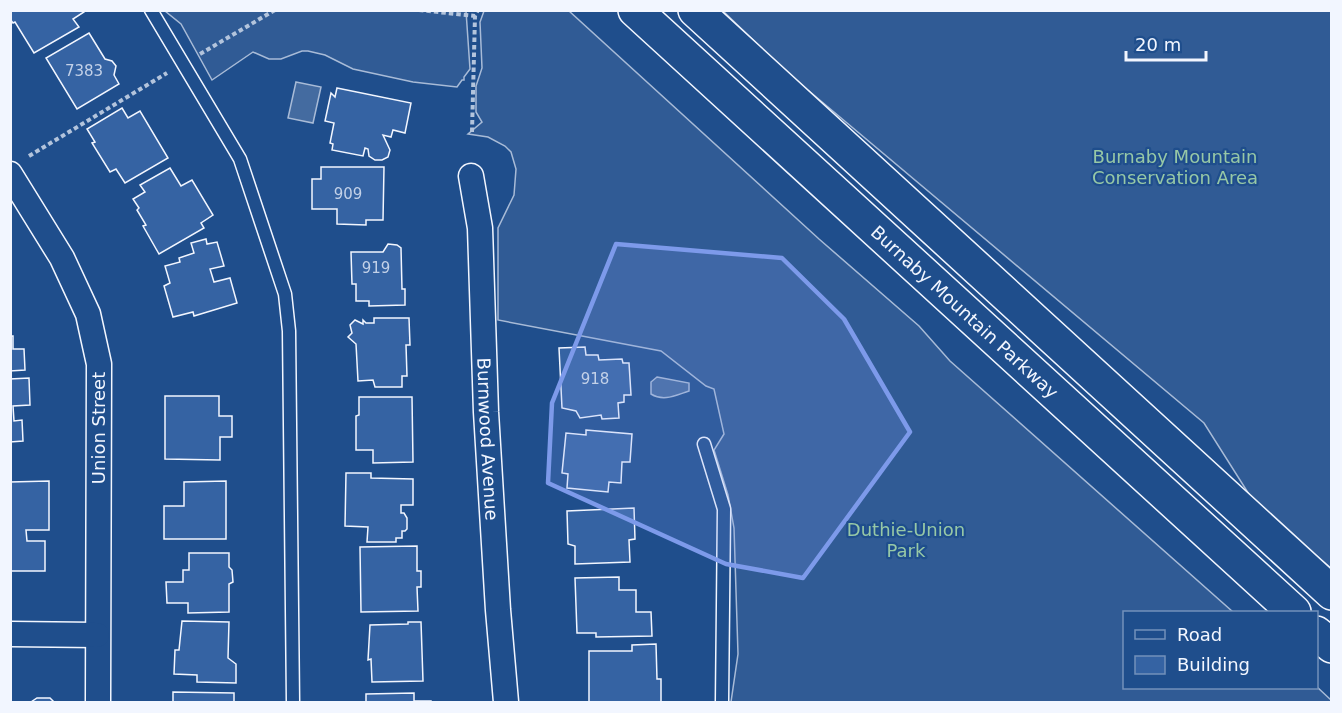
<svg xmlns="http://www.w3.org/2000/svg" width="1342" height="713" viewBox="0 0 1342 713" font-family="'DejaVu Sans',sans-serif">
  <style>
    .built { fill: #305b95; stroke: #a8bbd7; stroke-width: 1.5 }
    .water { fill: #446ba0; stroke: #a8bbd7; stroke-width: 1.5 }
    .building { fill: #3563a3; stroke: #f2f6ff; stroke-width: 1.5 }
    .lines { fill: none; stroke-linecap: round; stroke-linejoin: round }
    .lane-casing { stroke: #f2f6ff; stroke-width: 15 }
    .street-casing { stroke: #f2f6ff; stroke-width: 27 }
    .secondary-casing { stroke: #f2f6ff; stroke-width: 36 }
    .path { stroke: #b3c4dc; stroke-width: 4; stroke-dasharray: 4.5 3; stroke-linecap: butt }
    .lane { stroke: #1f4e8c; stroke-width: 12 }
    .street { stroke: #1f4e8c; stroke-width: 24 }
    .secondary { stroke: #1f4e8c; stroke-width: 33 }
    .marked { fill: #7d9aea; fill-opacity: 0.2; stroke: #7d9aea; stroke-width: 4.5; stroke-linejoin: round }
    .labels { text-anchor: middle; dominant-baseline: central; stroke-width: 4.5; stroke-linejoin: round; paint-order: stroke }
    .number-label { font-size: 15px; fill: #c3d1e8 }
    .park-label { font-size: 18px; fill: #97c8a6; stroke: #1f4e8c }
    .street-label { font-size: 18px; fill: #f2f6ff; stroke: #1f4e8c }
  </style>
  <rect width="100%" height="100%" fill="#1f4e8c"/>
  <g class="built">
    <polygon points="165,11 466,11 470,69 464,77 464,80 462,80 457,87 413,82 353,69 325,55 308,51 302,51 281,59 269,59 253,52 212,80 181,24"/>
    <polygon points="484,11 569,11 819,239 919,326 950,361 1233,612 1124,612 1124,688 1317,687 1331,700 1331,702 731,702 738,654 734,528 728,495 714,450 724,434 714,389 706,386 661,351 498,320 498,228 514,195 516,169 511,152 505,146 488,137 468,134 482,122 476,112 476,86 482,68 480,22"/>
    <polygon points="723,11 1331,11 1331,568 1257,507 1204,423 784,70"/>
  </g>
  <g class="water">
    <polygon points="296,82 321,87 313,123 288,118"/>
    <path d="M657,377L689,383V391C676,395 664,402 651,394V382Z"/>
  </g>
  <g class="building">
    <polygon points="10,10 83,10 84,12 73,19 79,27 34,53 15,22 13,23 10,19"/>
    <polygon points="89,33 105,59 112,61 116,66 114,75 119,84 77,109 46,58"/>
    <polygon points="337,88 411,103 405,133 393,130 391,137 383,135 390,150 388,157 382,160 375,160 369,156 368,149 365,148 363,156 332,150 333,144 330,143 334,123 325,121 331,93 335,97"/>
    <polygon points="122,108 128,118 140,111 168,158 125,183 116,169 110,172 92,143 95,142 87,129"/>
    <polygon points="321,167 384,167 383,220 366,220 366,225 337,224 337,209 312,209 312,179 321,179"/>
    <polygon points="170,168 181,186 192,180 213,215 201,223 204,228 159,254 143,226 146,225 137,210 139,208 133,199 145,192 140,185"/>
    <polygon points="206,239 207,244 217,242 224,266 210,269 214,282 230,278 237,303 194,316 193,312 173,317 164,286 170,283 165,266 180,262 179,258 194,253 191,243"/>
    <polygon points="388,244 397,245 401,248 402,289 405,289 405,305 369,306 369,301 356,301 356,284 352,284 351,252 383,252"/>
    <polygon points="374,318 409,318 410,345 406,345 407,376 402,376 402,387 375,387 373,380 358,381 356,344 348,337 352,333 350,325 355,320 363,324 363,320 366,323 374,323"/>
    <polygon points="10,336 13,336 13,349 24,349 25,370 10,371"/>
    <polygon points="585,347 586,355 598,355 599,360 622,359 623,363 629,363 631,395 624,395 624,402 618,403 619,418 602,419 601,415 580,418 576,411 562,408 559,348"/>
    <polygon points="29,378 30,405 13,406 14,421 22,420 23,441 10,442 10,379"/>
    <polygon points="165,396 219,396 219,416 232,416 232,437 220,437 220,460 165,459"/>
    <polygon points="359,397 412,397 413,462 373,463 373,450 356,450 356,416 359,415"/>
    <polygon points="586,430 632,434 630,462 622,462 621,483 609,482 608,492 567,488 568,474 562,473 566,433 586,435"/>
    <polygon points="346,473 371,473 371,478 413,479 413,505 401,505 401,513 404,513 407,518 407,529 405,531 402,531 402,538 396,538 396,542 367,542 368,527 345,526"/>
    <polygon points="49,481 49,530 26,530 27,541 45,541 45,571 10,571 10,482"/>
    <polygon points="226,481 226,539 164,539 164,506 184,506 184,482"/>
    <polygon points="634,508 635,539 629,540 630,562 575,564 575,546 568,544 567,511"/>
    <polygon points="417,546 417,571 421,571 421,587 417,587 418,611 361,612 360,547"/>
    <polygon points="189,553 229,553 229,567 232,570 233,582 229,584 229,612 188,613 188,603 167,603 166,582 183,582 183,570 189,570"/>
    <polygon points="619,577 619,590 636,590 636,612 651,612 652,636 596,637 596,633 577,633 575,578"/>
    <polygon points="182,621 229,622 228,658 236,664 236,683 197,682 197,675 174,674 175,650 179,650"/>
    <polygon points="408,622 421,622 423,681 372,682 371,659 368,660 370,625 408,624"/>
    <polygon points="656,644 657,679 661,679 661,702 589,702 589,651 632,651 632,645"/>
    <polygon points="173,692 234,693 234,702 173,702"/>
    <polygon points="414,693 414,701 431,701 431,702 366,702 366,694"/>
    <polygon points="37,698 50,698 54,702 31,702"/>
  </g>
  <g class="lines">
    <defs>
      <g id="lane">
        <polyline points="151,10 240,159 285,294 289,331 293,702"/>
        <polyline points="704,444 724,509 722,702"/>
      </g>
      <g id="street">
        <polyline points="10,174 62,258 88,314 99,364 98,702"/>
        <path id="s1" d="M471,176L480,228L486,412L498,610L506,702"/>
        <polyline points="10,634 97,635"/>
      </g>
      <g id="secondary">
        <path id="s2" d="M635,10L1294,612"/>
        <polyline points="695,10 1332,593"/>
        <polyline points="1316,633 1332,646"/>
      </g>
    </defs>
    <use href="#lane" class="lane-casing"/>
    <use href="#street" class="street-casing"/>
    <use href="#secondary" class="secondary-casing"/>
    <g class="path">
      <polyline points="419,10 475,16"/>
      <polyline points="200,54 275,10"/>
      <polyline points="472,132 475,16 478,10"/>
      <polyline points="29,156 167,73"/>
    </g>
    <use href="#lane" class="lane"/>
    <use href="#street" class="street"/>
    <use href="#secondary" class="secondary"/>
  </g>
  <path class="marked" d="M616,244L782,258L844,319L910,432L803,578L726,564L548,483L552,403Z"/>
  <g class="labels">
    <g class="number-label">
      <text x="84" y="71">7383</text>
      <text x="348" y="194">909</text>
      <text x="376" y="268">919</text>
      <text x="595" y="379">918</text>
    </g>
    <g class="park-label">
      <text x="1175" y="156">Burnaby Mountain<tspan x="1175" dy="21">Conservation Area</tspan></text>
      <text x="906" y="529">Duthie-Union<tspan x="906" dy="21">Park</tspan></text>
    </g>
    <g class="street-label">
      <text stroke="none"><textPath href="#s2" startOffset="447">Burnaby Mountain Parkway</textPath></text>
      <text transform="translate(98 428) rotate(-90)">Union Street</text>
      <text stroke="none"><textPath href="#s1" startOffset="264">Burnwood Avenue</textPath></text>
    </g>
  </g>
  <rect width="1342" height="713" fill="none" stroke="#f2f6ff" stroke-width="24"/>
  <rect x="1123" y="611" width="195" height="78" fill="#1f4e8c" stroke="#7391ba" stroke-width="1.5"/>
  <rect x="1135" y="630" width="30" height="9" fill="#1f4e8c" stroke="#7391ba" stroke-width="1.5"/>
  <text x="1177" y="641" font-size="18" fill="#f2f6ff">Road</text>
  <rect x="1135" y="656" width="30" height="18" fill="#3563a3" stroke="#7391ba" stroke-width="1.5"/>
  <text x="1177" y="671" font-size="18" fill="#f2f6ff">Building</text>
  <path d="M1126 51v9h80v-9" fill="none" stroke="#f2f6ff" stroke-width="3"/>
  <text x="1135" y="51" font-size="18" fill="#f2f6ff" stroke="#1f4e8c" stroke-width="4.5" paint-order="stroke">20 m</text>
</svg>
